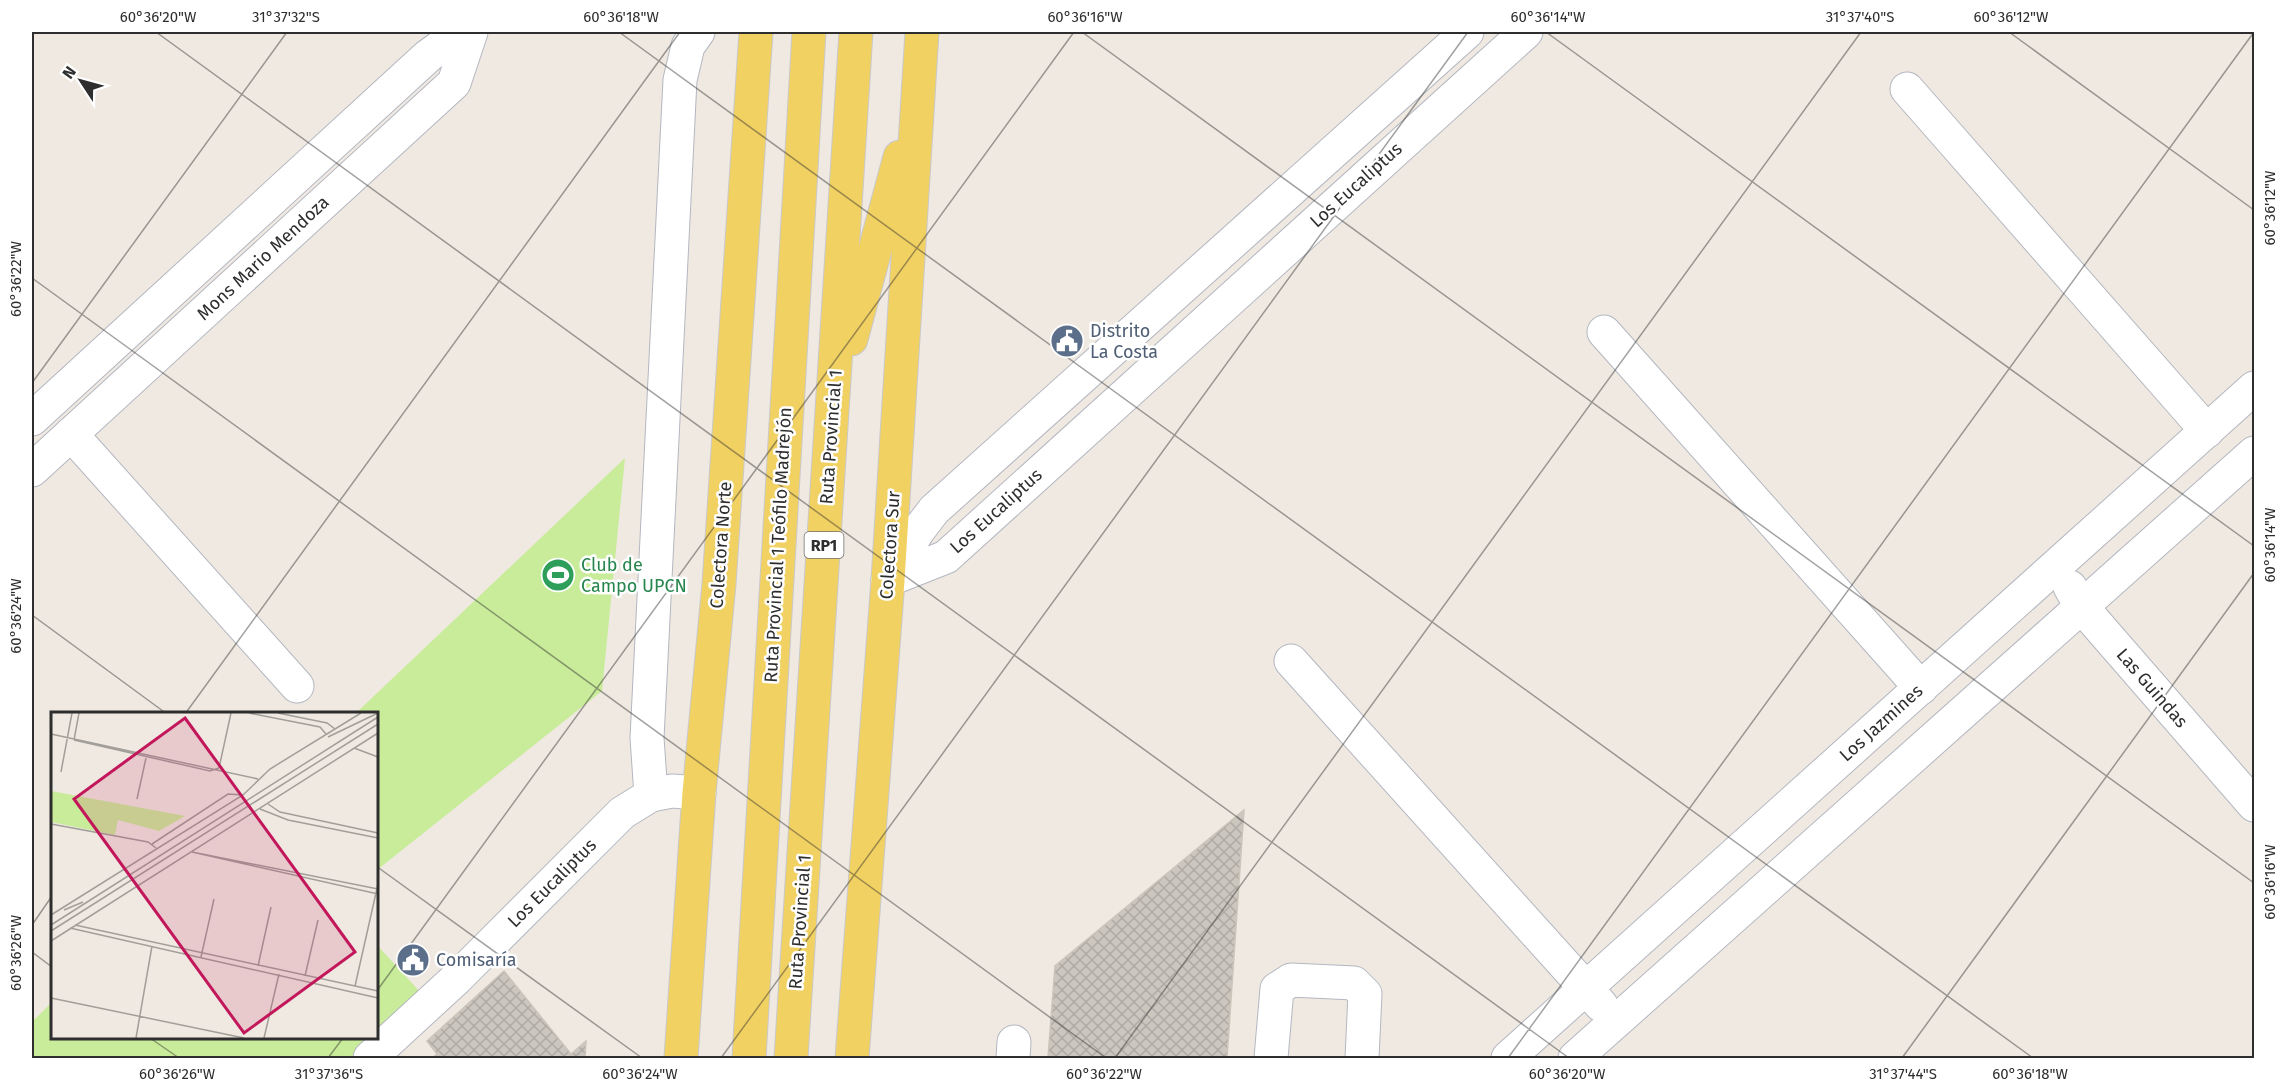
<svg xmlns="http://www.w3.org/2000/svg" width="2286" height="1090" viewBox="0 0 2286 1090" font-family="'Fira Sans',sans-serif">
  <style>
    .pitch { fill: #c9ec9a }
    .building { fill: url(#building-cross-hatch); stroke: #cbc5ba; stroke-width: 1.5 }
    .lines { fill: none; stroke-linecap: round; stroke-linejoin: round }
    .minor-casing { stroke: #b4b7c1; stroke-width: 35 }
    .major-casing { stroke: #c9c9c9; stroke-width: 35 }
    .minor { stroke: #fff; stroke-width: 33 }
    .major { stroke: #f2d163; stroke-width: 33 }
    .ticks { fill: none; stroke: #2e2e2e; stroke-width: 1.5; stroke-opacity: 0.45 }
    .labels { text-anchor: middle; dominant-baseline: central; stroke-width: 5; stroke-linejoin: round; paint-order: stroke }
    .shield { fill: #fff; stroke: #6d6d6d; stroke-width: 1.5 }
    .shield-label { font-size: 16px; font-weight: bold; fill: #2e2e2e }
    .street-label { font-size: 18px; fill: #2e2e2e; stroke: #fff }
    .service-label { font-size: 18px; fill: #4e5e75; stroke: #fff; text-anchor: start }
    .leisure-label { font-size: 18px; fill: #27864d; stroke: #fff; text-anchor: start }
    .inset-road { fill: none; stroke: #a29e99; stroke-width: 1.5 }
    .view { fill: #c2185b; fill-opacity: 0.15; stroke: #c2185b; stroke-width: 3 }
    .inset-edge { fill: none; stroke: #2e2e2e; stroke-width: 3 }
    .neatline { fill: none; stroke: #2e2e2e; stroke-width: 2 }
    .ticks-label { font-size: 15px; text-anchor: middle; fill: #2e2e2e }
  </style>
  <defs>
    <pattern id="building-cross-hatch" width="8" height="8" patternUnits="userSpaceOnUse" patternTransform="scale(1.5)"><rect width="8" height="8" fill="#cbc7bf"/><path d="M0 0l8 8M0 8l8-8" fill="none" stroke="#afaba4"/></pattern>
  </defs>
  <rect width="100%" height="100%" fill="#efe9e1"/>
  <g class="pitch">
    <polygon points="625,458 602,691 377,870 376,714 356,713"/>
    <polygon points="377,945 421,993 377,1035"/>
    <polygon points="52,1002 52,1038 373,1038 350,1058 32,1058 32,1022"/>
  </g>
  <g class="building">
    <polygon points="1244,810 1227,1058 1048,1058 1055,966"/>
    <polygon points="504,971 571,1054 586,1041 585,1058 432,1058 437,1054 427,1041"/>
  </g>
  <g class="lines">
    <defs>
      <g id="minor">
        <polyline points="1907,89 2207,431"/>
        <polyline points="1604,332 1921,688"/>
        <polyline points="32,419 428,56 461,32"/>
        <polyline points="71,434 297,686"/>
        <polyline points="32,470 454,83 471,32"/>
        <polyline points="888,580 946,557 1526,32"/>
        <polyline points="888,580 918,531 934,510 1467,32"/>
        <polyline points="2070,587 2081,606 2254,805"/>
        <polyline points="1291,661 1601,1005"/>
        <polyline points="651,795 647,738 680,80 688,46 698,32"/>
        <polyline points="370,1058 457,978 622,813 651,795 672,791 699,793"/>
        <polyline points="1013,1058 1014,1042"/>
        <polyline points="1271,1058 1277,989 1291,980 1354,983 1365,994 1362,1058"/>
        <polyline points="1508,1058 2254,388"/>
        <polyline points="1575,1058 2254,453"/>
      </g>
      <g id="major">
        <polyline points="851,339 900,157"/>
        <polyline points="681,1058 699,793 719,584 756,32"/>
        <polyline points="749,1058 809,32"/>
        <polyline points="791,1058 856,32"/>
        <polyline points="852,1058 888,580 922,32"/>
      </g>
    </defs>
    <use href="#minor" class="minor-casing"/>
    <use href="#major" class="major-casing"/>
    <use href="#minor" class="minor"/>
    <use href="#major" class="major"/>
  </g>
  <path class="ticks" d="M156,32L1569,1058M619,32L2033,1058M1082,32L2254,883M1546,32L2254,546M2009,32L2254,210M32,278L1106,1058M32,383L287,32M32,615L167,714M185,714L680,32M376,866L642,1058M32,925L52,896M32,952L52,967M376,992L1074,32M150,1038L179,1058M328,1058L343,1038M721,1058L1468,32M1115,1058L1861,32M1508,1058L2254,32M1902,1058L2254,573"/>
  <defs>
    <symbol id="civic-disc" viewBox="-11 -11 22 22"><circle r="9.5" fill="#5c6f8a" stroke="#fff"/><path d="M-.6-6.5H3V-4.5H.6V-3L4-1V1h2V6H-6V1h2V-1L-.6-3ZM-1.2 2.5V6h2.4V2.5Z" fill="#fff"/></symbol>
    <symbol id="stadium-disc" viewBox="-11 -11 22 22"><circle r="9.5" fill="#2e9e5b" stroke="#fff"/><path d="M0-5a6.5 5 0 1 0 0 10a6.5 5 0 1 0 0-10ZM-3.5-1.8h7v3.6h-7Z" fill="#fff"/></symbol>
  </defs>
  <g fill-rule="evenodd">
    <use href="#civic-disc" x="1048" y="322" width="38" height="38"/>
    <use href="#stadium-disc" x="539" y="556" width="38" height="38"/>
    <use href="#civic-disc" x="394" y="941" width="38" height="38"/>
  </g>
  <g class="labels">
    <rect class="shield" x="804.5" y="532" width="39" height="26" rx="4.5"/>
    <g class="shield-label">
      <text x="824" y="545">RP1</text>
    </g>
    <g class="street-label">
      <text transform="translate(1356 185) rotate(-42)">Los Eucaliptus</text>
      <text transform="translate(263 258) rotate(-43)">Mons Mario Mendoza</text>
      <text transform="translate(831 437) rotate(-86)">Ruta Provincial 1</text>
      <text transform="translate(996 511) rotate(-42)">Los Eucaliptus</text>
      <text transform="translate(721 545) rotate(-86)">Colectora Norte</text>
      <text transform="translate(778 545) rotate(-87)">Ruta Provincial 1 Teófilo Madrejón</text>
      <text transform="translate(890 545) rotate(-86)">Colectora Sur</text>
      <text transform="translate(2152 688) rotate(49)">Las Guindas</text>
      <text transform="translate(1881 723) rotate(-42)">Los Jazmines</text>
      <text transform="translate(552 883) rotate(-45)">Los Eucaliptus</text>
      <text transform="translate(800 922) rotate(-86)">Ruta Provincial 1</text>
    </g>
    <g class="service-label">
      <text x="1090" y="331">Distrito<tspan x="1090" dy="21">La Costa</tspan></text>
      <text x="436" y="960">Comisaría</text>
    </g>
    <g class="leisure-label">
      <text x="581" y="565">Club de<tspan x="581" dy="21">Campo UPCN</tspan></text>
    </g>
  </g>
  <g transform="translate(51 712)">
    <rect width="327" height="327" fill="#efe9e1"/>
    <path d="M0,79L134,104L108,119L67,108L64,123L0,110Z" fill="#c9ec9a"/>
    <path class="inset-road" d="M198,1L269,15L275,22M227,1L276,11L284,17M0,22L207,67M277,25L327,1M23,28L159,59L168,56M23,28L28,1M303,36L327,45M168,56L180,1M10,60L21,1M86,87L95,46M217,92L229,100L327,121M209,97L237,108L327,126M0,112L97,130L105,136M101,132L177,82L192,83M141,140L327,182M141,140L327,177M13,198L32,190M0,203L192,83L219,57L310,1M0,213L327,5M24,213L327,279M19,216L327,286M0,219L327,12M0,229L327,21M150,245L163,187M207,254L220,195M254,264L267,208M304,274L327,172M0,286L193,326M85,326L101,234M213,326L228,262"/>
    <path class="view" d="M134,6L304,240L193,321L23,87Z"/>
    <rect width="327" height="327" class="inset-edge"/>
  </g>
  <rect width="2286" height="1090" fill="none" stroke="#ffffff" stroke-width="66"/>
  <g transform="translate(81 81) rotate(306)" stroke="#ffffff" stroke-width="4.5" paint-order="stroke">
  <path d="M0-4.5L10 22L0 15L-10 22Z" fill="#2e2e2e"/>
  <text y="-9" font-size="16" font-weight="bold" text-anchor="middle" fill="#2e2e2e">N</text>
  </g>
  <rect x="33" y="33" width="2220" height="1024" class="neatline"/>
  <g class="ticks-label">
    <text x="158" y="22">60°36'20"W</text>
    <text x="286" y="22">31°37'32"S</text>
    <text x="621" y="22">60°36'18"W</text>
    <text x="1085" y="22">60°36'16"W</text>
    <text x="1548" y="22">60°36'14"W</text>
    <text x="1860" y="22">31°37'40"S</text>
    <text x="2011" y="22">60°36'12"W</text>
    <text transform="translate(2270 208) rotate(-90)" y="5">60°36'12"W</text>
    <text transform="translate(16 279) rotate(-90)" y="5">60°36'22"W</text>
    <text transform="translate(2270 545) rotate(-90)" y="5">60°36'14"W</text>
    <text transform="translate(16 616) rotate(-90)" y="5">60°36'24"W</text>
    <text transform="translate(2270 882) rotate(-90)" y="5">60°36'16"W</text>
    <text transform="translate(16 953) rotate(-90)" y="5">60°36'26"W</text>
    <text x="177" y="1079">60°36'26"W</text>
    <text x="329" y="1079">31°37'36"S</text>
    <text x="640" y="1079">60°36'24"W</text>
    <text x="1104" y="1079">60°36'22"W</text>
    <text x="1567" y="1079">60°36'20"W</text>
    <text x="1903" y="1079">31°37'44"S</text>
    <text x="2030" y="1079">60°36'18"W</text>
  </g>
</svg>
